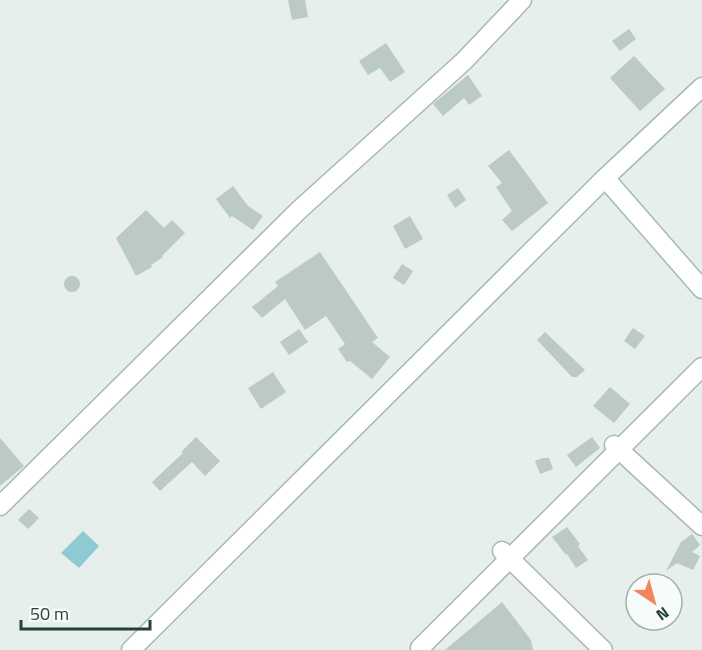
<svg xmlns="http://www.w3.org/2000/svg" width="702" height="650" viewBox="0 0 702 650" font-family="'Titillium Web',sans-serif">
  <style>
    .water { fill: #8ec9d4 }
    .building { fill: #bbcac4 }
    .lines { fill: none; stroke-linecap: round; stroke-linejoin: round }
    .street-casing { stroke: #a8b8b2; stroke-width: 21 }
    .secondary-casing { stroke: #a4bbb3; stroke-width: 21 }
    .street { stroke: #fff; stroke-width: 18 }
    .secondary { stroke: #fff; stroke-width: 18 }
  </style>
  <rect width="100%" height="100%" fill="#e6efeb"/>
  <polygon class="water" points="83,531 99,546 79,568 61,553"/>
  <g class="building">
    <polygon points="288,0 305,0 308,17 292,20"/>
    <polygon points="629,29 636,39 620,51 612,41"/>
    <polygon points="386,43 405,72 390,82 380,68 368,75 359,61"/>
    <polygon points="634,56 665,89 640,111 610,78"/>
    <polygon points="468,75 482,96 469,105 464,98 443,116 433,104"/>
    <polygon points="509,150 548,203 512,231 502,220 512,211 496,187 502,183 488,166"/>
    <polygon points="233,186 248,206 263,216 253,230 232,216 230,218 216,199"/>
    <polygon points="458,188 466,200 455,208 447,195"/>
    <polygon points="146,210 164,228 172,220 185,233 162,256 163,257 151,265 152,267 136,276 116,238"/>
    <polygon points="410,216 423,239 405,249 393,226"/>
    <polygon points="320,252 378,338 372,342 390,357 372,379 350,361 347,362 338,349 345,344 326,316 305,330 285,299 262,318 252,307 278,286 275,282"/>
    <polygon points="402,264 413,271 404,285 393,278"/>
    <circle cx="72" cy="284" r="8"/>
    <polygon points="633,328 645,336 635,349 624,341"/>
    <polygon points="299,329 308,342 289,355 280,342"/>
    <polygon points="545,332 585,370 577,377 572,377 537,340"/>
    <polygon points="273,372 286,392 261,409 248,388"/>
    <polygon points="610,387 630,404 614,423 593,406"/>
    <polygon points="196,437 220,461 205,476 192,462 160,491 152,482 183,453 181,452"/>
    <polygon points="592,437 600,448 576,467 567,455"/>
    <polygon points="0,438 24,466 0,486"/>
    <polygon points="543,458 549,458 553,469 540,474 535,461"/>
    <polygon points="29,509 39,518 28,529 18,520"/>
    <polygon points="567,527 580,544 578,546 588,560 576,568 567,554 566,555 552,537"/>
    <polygon points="692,534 700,545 692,552 700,556 693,570 677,563 666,571 681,542"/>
    <polygon points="502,602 531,640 533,650 445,650"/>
  </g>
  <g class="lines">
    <defs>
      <g id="street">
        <polyline points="614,445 702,526"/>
        <polyline points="0,506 299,210 464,61 522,0"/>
        <polyline points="502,551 603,650"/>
        <polyline points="420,648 702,367"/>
      </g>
      <g id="secondary">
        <polyline points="605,178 702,289"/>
        <polyline points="131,650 605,178 702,87"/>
      </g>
    </defs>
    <use href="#street" class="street-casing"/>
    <use href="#secondary" class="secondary-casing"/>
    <use href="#street" class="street"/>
    <use href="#secondary" class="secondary"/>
  </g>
  <g transform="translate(654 602) rotate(144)"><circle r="28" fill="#f7fbf9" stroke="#a3b1ad" stroke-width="1.5"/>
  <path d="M0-4.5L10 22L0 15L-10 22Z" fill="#f4845f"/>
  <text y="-9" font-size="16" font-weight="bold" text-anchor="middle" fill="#24423a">N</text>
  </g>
  <path d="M21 620v9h129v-9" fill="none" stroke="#24423a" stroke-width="3"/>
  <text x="30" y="620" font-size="18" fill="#24423a" stroke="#f7fbf9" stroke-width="4.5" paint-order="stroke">50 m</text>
</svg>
